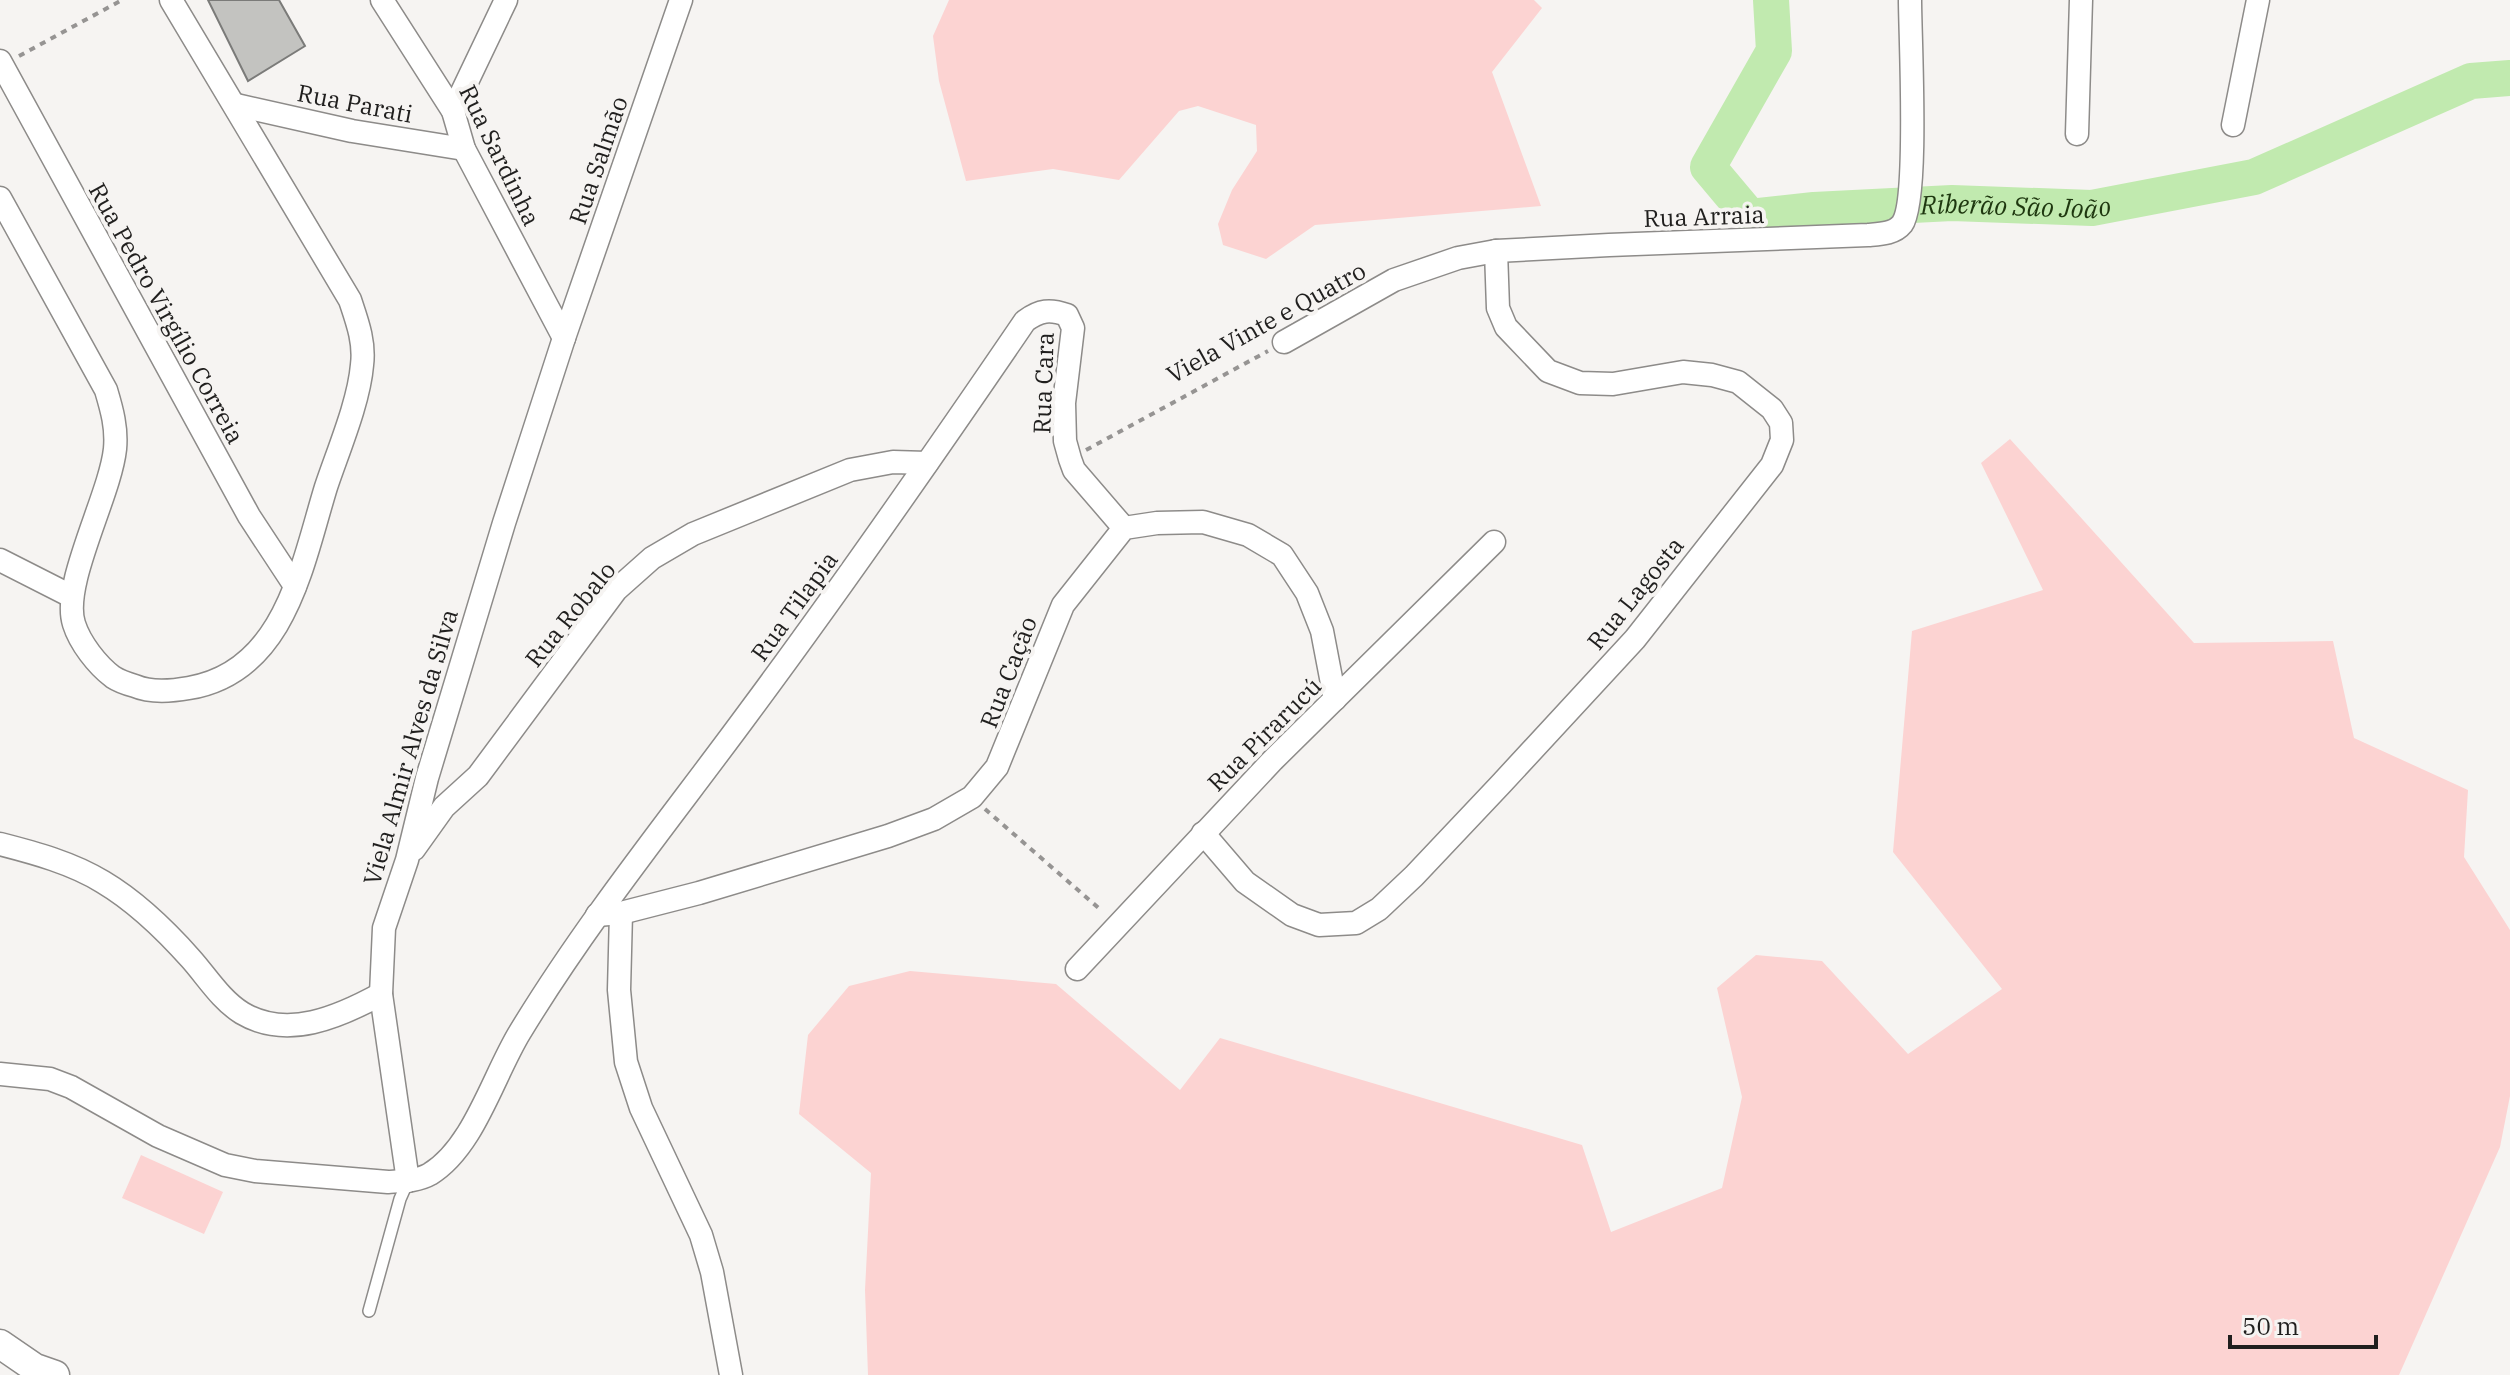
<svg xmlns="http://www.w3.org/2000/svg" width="2510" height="1375" viewBox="0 0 2510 1375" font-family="'IBM Plex Serif',serif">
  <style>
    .green { fill: #fcd3d2 }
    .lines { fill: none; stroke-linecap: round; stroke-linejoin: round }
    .river { stroke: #c1eaaf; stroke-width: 36 }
    .building { fill: #c3c3c0; stroke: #7b7b79; stroke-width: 2 }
    .service-casing { stroke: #8d8b89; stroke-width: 14 }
    .minor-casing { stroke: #8d8b89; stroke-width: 25 }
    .tertiary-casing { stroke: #8d8b89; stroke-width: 31 }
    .path { stroke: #969493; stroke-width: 4; stroke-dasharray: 6 6; stroke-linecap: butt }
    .service { stroke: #fff; stroke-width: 11 }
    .minor { stroke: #fff; stroke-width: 22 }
    .tertiary { stroke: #fff; stroke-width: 28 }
    .labels { text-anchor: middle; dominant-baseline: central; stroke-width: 8; stroke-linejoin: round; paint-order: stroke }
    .street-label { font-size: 24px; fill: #201f1e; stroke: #f6f4f2 }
    .water-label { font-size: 26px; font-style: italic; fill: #1e370f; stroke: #f6f4f2 }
  </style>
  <rect width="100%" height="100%" fill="#f6f4f2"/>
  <g class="green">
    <polygon points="949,0 1534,0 1542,8 1492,72 1541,206 1315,225 1266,259 1223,245 1218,224 1232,190 1257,151 1256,125 1198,106 1179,111 1119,180 1053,169 966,181 939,81 933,36"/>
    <polygon points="2010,439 2194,643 2333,641 2354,738 2468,790 2464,857 2510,930 2510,1096 2500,1147 2399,1375 868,1375 865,1290 871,1173 799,1114 808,1035 849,986 910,971 1056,984 1180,1090 1220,1038 1582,1145 1611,1232 1722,1188 1742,1097 1717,988 1756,955 1822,961 1908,1054 2002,989 1893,852 1912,631 2043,590 1981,463"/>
    <polygon points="141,1155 223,1192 204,1234 122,1198"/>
  </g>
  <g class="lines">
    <path class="river" id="s1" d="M1771,0L1774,51L1708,167L1750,217L1814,210L1952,203L2092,208L2254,177L2471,81L2510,78"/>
  </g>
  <polygon class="building" points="208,0 279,0 305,46 248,81"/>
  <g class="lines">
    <defs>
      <polyline id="service" points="369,1311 400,1199 408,1181"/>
      <g id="minor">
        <polyline points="382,0 453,111 464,149 564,338"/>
        <polyline points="0,61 249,516 295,586"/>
        <polyline points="236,105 352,131 464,149"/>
        <polyline points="453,111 506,0"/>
        <polyline points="2233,125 2258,0"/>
        <polyline points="2077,134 2081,0"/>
        <path d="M0,198L106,390C112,410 117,428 115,449C110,496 61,584 74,624C80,643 97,665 113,677C119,681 128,684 135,686C151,693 172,691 189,688C285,672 302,565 326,487C338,451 359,402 362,365C365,342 357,321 350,300L171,0"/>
        <path d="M1284,342L1394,280L1458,258L1496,251L1609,245L1868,235C1880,234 1894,234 1902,224C1919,201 1910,38 1910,0"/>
        <polyline points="0,560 71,596"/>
        <polyline points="1203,833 1245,882 1292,915 1319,925 1356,923 1379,909 1414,876 1501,784 1635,639 1772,465 1782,440 1781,423 1772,409 1738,382 1712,375 1683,372 1613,384 1580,383 1548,371 1506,327 1498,308 1496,251"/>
        <path d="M0,844C35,853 72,863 103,882C135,901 167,932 191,959C207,977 221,1000 242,1013C287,1040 339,1017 381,994"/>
        <polyline points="414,849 444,807 478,776 616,590 652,558 693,534 850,470 893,462 927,463"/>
        <polyline points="621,913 619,990 626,1062 641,1108 701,1235 712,1272 731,1375"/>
        <polyline points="597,915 621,913 699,893 888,836 934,819 972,797 997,767 1063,605 1124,528 1157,523 1203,522 1248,535 1282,555 1307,593 1322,631 1335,699"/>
        <polyline points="1077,969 1273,760 1494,542"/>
        <path d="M0,1074L50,1079L71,1087L158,1136L225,1165L255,1171L388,1182C402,1181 418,1181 430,1174C474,1147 493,1076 520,1032C588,920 671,818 749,712C844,584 935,453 1025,321C1040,310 1050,309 1067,315L1073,328L1064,403L1065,441L1070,459L1074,470L1124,528"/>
        <polyline points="408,1181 381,994 384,928 407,860 427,778 504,523 564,338 681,0"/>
      </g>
      <polyline id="tertiary" points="0,1344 35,1368 55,1375"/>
    </defs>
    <use href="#service" class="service-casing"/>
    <use href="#minor" class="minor-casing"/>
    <use href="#tertiary" class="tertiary-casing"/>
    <g class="path">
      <polyline points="19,56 122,0"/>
      <polyline points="1086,450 1268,351"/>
      <polyline points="985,809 1102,911"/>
    </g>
    <use href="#service" class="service"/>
    <use href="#minor" class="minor"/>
    <use href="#tertiary" class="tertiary"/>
  </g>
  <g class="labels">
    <g class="street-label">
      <text transform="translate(355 103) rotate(11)">Rua Parati</text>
      <text transform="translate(500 155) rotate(64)">Rua Sardinha</text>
      <text transform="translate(598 160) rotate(-71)">Rua Salmão</text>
      <text transform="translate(1704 216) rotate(-2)">Rua Arraia</text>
      <text transform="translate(167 313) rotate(61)">Rua Pedro Virgílio Correia</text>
      <text transform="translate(1266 322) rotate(-29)">Viela Vinte e Quatro</text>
      <text transform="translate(1043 383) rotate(-88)">Rua Cara</text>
      <text transform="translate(1635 593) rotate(-51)">Rua Lagosta</text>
      <text transform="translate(794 606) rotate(-54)">Rua Tilapia</text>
      <text transform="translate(570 614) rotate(-51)">Rua Robalo</text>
      <text transform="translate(1008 672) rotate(-69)">Rua Cação</text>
      <text transform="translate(1264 734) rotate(-45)">Rua Pirarucú</text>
      <text transform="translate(410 747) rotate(-74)">Viela Almir Alves da Silva</text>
    </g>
    <g class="water-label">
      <text stroke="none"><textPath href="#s1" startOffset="516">Riberão São João</textPath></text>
    </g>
  </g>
  <path d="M2230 1335v12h146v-12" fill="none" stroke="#201f1e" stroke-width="4"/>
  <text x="2242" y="1335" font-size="24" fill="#201f1e" stroke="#f6f4f2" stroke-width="6" paint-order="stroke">50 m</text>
</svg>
